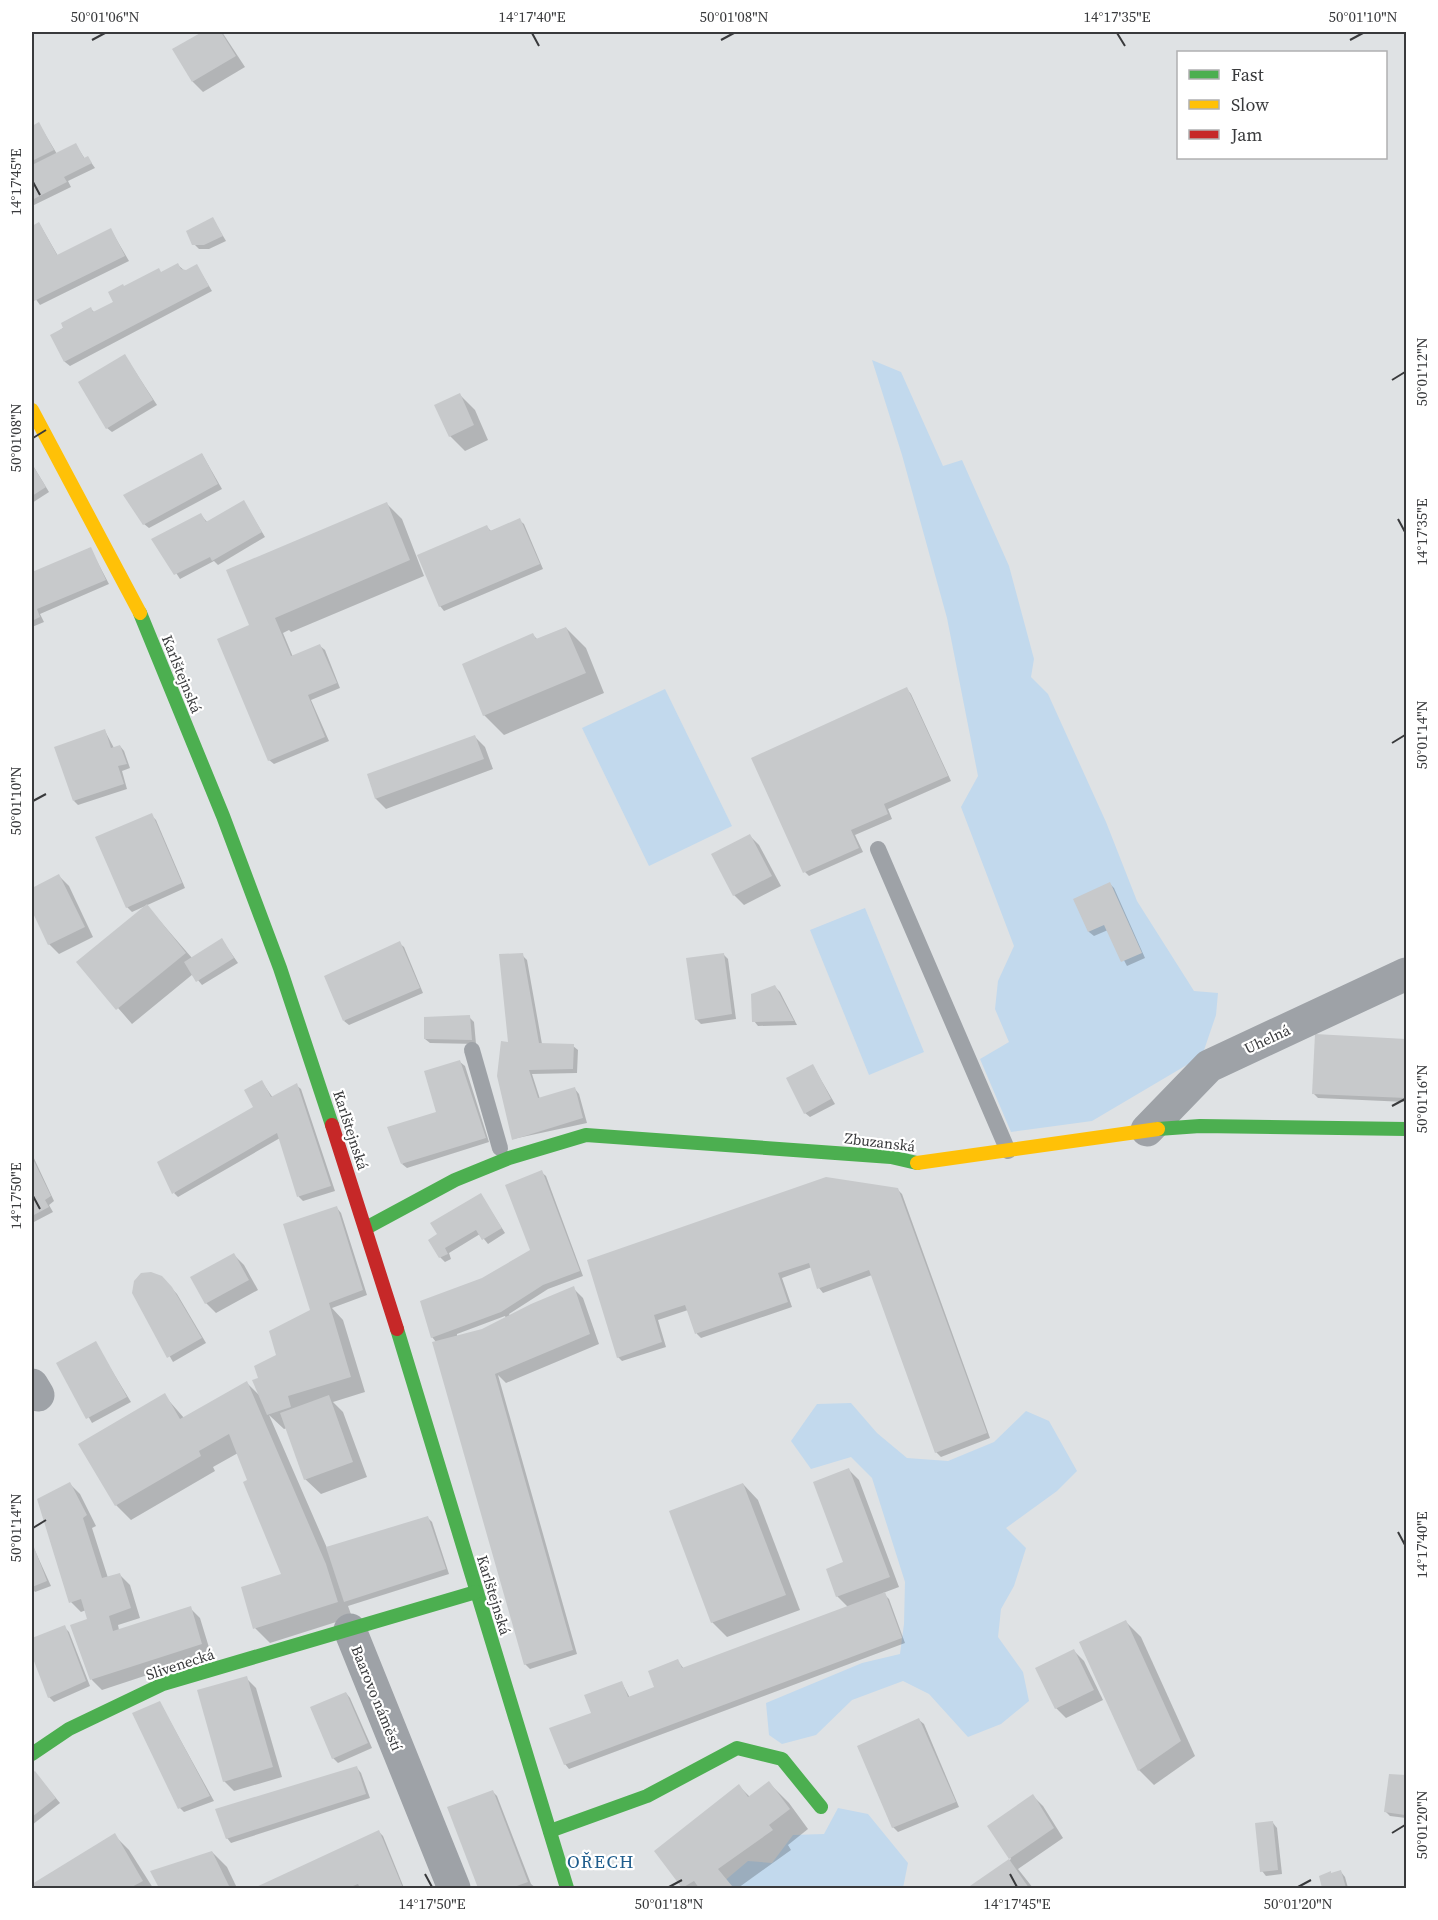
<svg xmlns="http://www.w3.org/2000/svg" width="1438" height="1920" viewBox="0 0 1438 1920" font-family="'Source Serif 4',serif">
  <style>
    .green { fill: #c2d9ed }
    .shadow { fill: #0003; fill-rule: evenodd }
    .building { fill: #c7c9cb }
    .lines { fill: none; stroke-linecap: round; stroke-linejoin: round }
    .lane { stroke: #9ea2a7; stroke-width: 16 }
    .street { stroke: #9ea2a7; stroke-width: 33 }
    .fast { stroke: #4caf50; stroke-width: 14 }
    .slow { stroke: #ffc107; stroke-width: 14 }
    .jam { stroke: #c62828; stroke-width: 14 }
    .ticks { fill: none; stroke: #393a3c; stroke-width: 2 }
    .labels { text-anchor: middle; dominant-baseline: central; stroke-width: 4.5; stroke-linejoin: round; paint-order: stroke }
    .street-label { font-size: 15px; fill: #393a3c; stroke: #fff }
    .quarter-label { font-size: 18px; letter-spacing: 1.5px; fill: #1d5c8c; stroke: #fff }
    .neatline { fill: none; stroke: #393a3c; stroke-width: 2 }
    .ticks-label { font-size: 15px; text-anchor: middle; fill: #393a3c }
  </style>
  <rect width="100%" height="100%" fill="#dfe2e4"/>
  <g class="green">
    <polygon points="872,360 901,372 943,466 962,460 1009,566 1034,659 1031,677 1048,694 1106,822 1137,901 1194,991 1218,993 1216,1015 1202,1056 1092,1121 1011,1132 980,1059 1009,1042 995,1009 998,981 1014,946 961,807 978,776 947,618 902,455"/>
    <polygon points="665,689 732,826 649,866 582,728"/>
    <polygon points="865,908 924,1052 869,1075 810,930"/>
    <polygon points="851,1403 877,1433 907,1458 948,1461 994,1442 1026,1411 1049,1421 1077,1471 1057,1491 1006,1528 1026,1548 1014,1586 1001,1609 998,1637 1023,1672 1029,1701 1001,1724 968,1737 929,1694 903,1681 852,1700 816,1735 782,1744 769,1735 766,1703 862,1663 900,1654 904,1624 905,1582 872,1478 851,1457 811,1469 791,1441 817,1404"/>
    <polygon points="838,1808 868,1814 908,1863 903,1888 716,1888 748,1861 772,1863 793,1835 824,1834"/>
  </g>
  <g class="shadow">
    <polygon points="204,32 222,32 245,67 203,92 193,82 174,50"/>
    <polygon points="39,124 57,154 76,145 85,159 88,158 95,168 68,181 71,187 32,206 32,128"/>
    <polygon points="213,219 226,241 209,249 199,249 194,244"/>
    <polygon points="39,223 58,256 111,230 129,261 40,305 32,294 32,227"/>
    <polygon points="178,265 186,272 197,266 212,291 70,366 65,362 52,336 90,308 95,313"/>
    <polygon points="125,356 157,405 112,432 107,428"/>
    <polygon points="460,395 475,410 488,440 465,451 450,436"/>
    <polygon points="202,454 222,489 149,528 144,524"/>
    <polygon points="32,464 49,492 32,503"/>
    <polygon points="244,502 265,537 218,565 214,561 180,579 154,539 201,515 208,523"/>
    <polygon points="387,504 402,519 424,576 291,632 289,630 283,633 293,657 320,646 325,650 340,688 311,700 329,741 274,764 269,760 251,626"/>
    <polygon points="519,520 524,524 543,569 444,611 440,606 487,527 491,531"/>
    <polygon points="90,548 109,584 40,614 44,622 32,627 32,574"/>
    <polygon points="566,628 586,648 604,693 504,735 484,715 533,635 538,640"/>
    <polygon points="907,689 911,694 951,781 888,809 892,819 855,835 863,852 809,876 805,872"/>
    <polygon points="105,731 114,748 120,746 124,751 130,768 122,771 127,789 78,805 74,801"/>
    <polygon points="475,737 485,747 493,769 386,809 376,799 368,775"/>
    <polygon points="151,815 156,820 185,888 132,912 127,907"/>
    <polygon points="749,835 759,845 781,886 744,905 734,895"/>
    <polygon points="59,876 69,886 93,937 59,954 49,944 32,907 32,889"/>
    <polygon points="1110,884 1114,888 1145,958 1127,966 1108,930 1094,936 1089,932 1075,899"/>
    <polygon points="147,906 192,958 222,940 238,963 202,985 193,974 132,1024 78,962"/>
    <polygon points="399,943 404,947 423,993 349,1025 344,1021"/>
    <polygon points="723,954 728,959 736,1019 701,1024 696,1019"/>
    <polygon points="522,955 527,960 542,1044 573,1046 578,1050 577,1073 532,1074 540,1099 575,1089 579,1094 587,1123 513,1139 510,1043"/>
    <polygon points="775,987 780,992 797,1025 758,1026 754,1021"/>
    <polygon points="469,1017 474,1022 476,1044 430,1043 425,1039"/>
    <polygon points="1316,1036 1406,1040 1406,1102 1318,1098 1314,1094"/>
    <polygon points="460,1062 465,1066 489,1142 407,1168 402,1164 438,1113"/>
    <polygon points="813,1066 835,1104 810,1117 805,1113"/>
    <polygon points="262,1082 273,1098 296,1085 301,1089 335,1191 303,1201 299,1197 280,1138 178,1197 174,1193 255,1108"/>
    <polygon points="32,1154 54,1201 49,1205 53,1212 32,1223"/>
    <path d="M541,1172L546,1176L583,1276L548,1289L509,1314L510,1316L573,1288L583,1298L599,1344L506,1383L498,1375L577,1654L530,1669L525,1664L436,1342L432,1337L483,1279L532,1251ZM505,1316L506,1318L482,1330L457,1337V1334Z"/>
    <polygon points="897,1189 902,1194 990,1438 941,1457 936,1452 872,1275 823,1293 819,1288 812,1267 782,1278 792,1307 701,1338 697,1334 688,1310 658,1320 666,1347 622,1361 618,1357 589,1261"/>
    <polygon points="481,1195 505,1233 488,1244 480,1234 449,1253 451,1259 445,1262 440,1257 439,1235"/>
    <polygon points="337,1208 341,1213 367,1295 332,1308 343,1320 365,1392 333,1402 343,1412 367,1477 321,1494 305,1479 287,1428 284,1429 269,1415 327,1548 428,1518 432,1522 449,1574 348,1606 352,1617 270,1643 255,1628 283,1575 238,1453 213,1467 215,1471 131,1520 116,1505 164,1395 184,1418 247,1383 261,1397 259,1379 314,1312"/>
    <polygon points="234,1255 244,1265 258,1290 216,1313 206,1303"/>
    <polygon points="161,1277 177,1294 206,1343 173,1362 133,1293"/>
    <polygon points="95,1343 131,1402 92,1423 58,1363"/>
    <polygon points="849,1470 859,1480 899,1587 883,1593 889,1599 905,1643 569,1769 565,1764 593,1714 622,1683 630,1698 656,1688 678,1661 684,1669 849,1608 837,1596 845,1563"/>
    <polygon points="70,1484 80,1494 96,1526 92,1528 108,1578 120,1575 130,1585 140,1618 118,1625 119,1630 190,1608 200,1618 211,1654 102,1690 92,1680 72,1626 89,1620 86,1610 81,1612 71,1602"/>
    <polygon points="743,1484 758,1500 800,1610 727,1637 712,1622"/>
    <polygon points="32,1544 51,1586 35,1592 32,1588"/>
    <polygon points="1126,1622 1141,1637 1195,1756 1154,1785 1139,1770"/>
    <polygon points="64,1627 69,1632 90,1686 54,1702 49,1697 32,1652 32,1640"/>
    <polygon points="1074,1651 1084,1661 1103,1700 1066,1718 1056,1708"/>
    <polygon points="246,1678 256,1688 282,1777 234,1791 224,1781"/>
    <polygon points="346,1693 350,1698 372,1748 338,1763 333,1758"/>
    <polygon points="160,1703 214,1801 184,1812 180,1808"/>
    <polygon points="919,1720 924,1724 959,1807 898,1832 893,1827"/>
    <polygon points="357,1768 361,1773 370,1798 231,1843 227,1838"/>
    <polygon points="35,1773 60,1803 32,1825 32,1775"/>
    <polygon points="1390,1776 1406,1777 1406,1818 1390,1816 1386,1812"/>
    <polygon points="769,1783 789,1803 808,1829 788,1845 791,1850 738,1888 684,1888 656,1851 739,1786 750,1797"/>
    <polygon points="493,1792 497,1796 531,1884 536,1888 479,1888 449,1808"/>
    <polygon points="1033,1796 1043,1806 1063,1838 1018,1869 1033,1888 969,1888 1011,1859 989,1826"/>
    <polygon points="1273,1823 1277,1828 1282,1874 1266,1876 1262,1871"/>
    <polygon points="379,1832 383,1836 404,1888 258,1888"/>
    <polygon points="114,1835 129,1850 153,1888 34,1888 32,1885"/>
    <polygon points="212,1852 227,1867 237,1888 161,1888 152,1872"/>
    <polygon points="1341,1872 1345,1877 1348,1888 1324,1888 1321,1877"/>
  </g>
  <g class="building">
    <polygon points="202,32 221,32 236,56 192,82 172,49"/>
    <polygon points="39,122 54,150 32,161 32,126"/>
    <polygon points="76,143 84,158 88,156 92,163 64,177 67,182 32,200 32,165"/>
    <polygon points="213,217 223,236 204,245 192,245 186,231"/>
    <polygon points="39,222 57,255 111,228 125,256 34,301 32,226"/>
    <polygon points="178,263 181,269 186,270 197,264 209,286 64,362 50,335 63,328 61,323 91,307 93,312 113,302 108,292 123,284 124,286 159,268 161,272"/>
    <polygon points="125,354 153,400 106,429 78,382"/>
    <polygon points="460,393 474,425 449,437 434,405"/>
    <polygon points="202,453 218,484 143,525 123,495"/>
    <polygon points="32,464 46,487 32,496"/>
    <polygon points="244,500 262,532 212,561 210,557 174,575 151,539 201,513 206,522"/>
    <polygon points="387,502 410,560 275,618 291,656 320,644 337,683 308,695 325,737 268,761 217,639 249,625 226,570"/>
    <polygon points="520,518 540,564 439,607 417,555 487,525 490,531"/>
    <polygon points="91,547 106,580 37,609 40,617 32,621 32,572"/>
    <polygon points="566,627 586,673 483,716 462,664 533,633 536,639"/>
    <polygon points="907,687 948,776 884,804 888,814 851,830 859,848 803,873 751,758"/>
    <polygon points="105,729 111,748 120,745 127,764 118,766 124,784 73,801 54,747"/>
    <polygon points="475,735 484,759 375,799 367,774"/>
    <polygon points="152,813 182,883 126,908 95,837"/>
    <polygon points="750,834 772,876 733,896 711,854"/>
    <polygon points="59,874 85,927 48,945 32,911 32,888"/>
    <polygon points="1110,882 1142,953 1121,962 1104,925 1088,932 1073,899"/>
    <polygon points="147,904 186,953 116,1010 76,962"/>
    <polygon points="222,938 234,958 196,982 184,962"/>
    <polygon points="400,941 420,988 343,1021 324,976"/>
    <polygon points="523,953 539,1043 574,1044 573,1069 529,1070 538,1098 575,1087 583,1118 512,1140 497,1076 501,1041 508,1042 499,954"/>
    <polygon points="724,953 732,1014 695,1020 686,958"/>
    <polygon points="775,985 794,1021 752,1022 751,994"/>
    <polygon points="470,1015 472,1040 424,1039 424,1017"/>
    <polygon points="1315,1034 1406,1039 1406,1098 1312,1094"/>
    <polygon points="460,1060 486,1138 401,1164 387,1127 436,1112 424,1071"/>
    <polygon points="813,1064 831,1099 804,1114 786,1078"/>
    <polygon points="262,1080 271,1097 297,1083 331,1186 297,1197 277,1133 172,1194 157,1162 253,1107 244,1090"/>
    <polygon points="32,1157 51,1196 45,1200 49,1207 32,1216"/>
    <polygon points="542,1170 580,1271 543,1285 501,1312 431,1338 420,1301 482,1278 530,1250 505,1185"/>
    <polygon points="826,1177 898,1188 987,1433 935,1453 869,1270 817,1289 809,1263 778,1273 788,1302 695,1334 685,1305 654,1315 662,1342 617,1358 587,1260"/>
    <polygon points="481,1193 502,1228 482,1240 476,1230 445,1248 448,1254 439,1258 428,1240 437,1234 430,1223"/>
    <polygon points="337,1206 363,1290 329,1303 351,1377 288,1396 291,1407 267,1415 252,1380 258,1378 254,1366 276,1355 269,1331 310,1310 283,1224"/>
    <polygon points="234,1253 249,1280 205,1304 190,1277"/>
    <polygon points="151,1272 162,1276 172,1287 202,1338 167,1358 132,1293 134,1281 141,1273"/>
    <polygon points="574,1286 590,1334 495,1374 573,1650 524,1665 432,1342 482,1329 531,1304"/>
    <polygon points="96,1341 127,1397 86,1419 56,1363"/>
    <polygon points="247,1381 326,1564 338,1602 253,1629 241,1587 281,1574 243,1482 247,1480 229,1434 199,1451 201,1456 115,1506 78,1444 165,1393 180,1419"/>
    <polygon points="329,1395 353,1462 304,1480 280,1413"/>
    <polygon points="849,1468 890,1577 836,1597 826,1569 843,1562 813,1482"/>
    <polygon points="70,1482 87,1515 83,1518 102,1578 120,1573 131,1608 109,1616 113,1631 191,1606 202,1644 90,1680 70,1625 87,1619 81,1599 69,1603 37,1499"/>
    <polygon points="743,1483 786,1595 711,1623 669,1511"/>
    <polygon points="428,1516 446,1569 344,1602 326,1547"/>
    <polygon points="32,1542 47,1581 32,1587"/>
    <polygon points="885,1592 902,1638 564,1765 549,1728 591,1713 584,1695 622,1681 628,1697 654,1687 648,1671 678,1659 682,1668"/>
    <polygon points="1126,1620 1181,1741 1138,1771 1079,1642"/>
    <polygon points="65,1625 86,1681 48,1698 32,1656 32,1638"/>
    <polygon points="1074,1649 1094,1690 1055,1709 1035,1668"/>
    <polygon points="247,1676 273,1767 223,1782 197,1690"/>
    <polygon points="346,1692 368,1743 332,1759 310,1707"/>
    <polygon points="160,1701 210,1796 178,1809 132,1713"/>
    <polygon points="919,1718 956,1802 892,1828 857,1746"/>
    <polygon points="357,1766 366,1794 226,1839 215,1809"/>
    <polygon points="35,1771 56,1798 32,1817 32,1773"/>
    <polygon points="1389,1774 1406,1775 1405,1815 1384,1812"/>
    <polygon points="769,1781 790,1809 769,1825 773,1830 718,1869 732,1886 699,1888 694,1881 682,1888 654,1851 739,1784 748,1797"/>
    <polygon points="493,1790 528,1882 511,1888 478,1888 447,1807"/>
    <polygon points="1033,1794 1054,1828 1009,1859 987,1826"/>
    <polygon points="1273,1821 1278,1870 1260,1872 1255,1823"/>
    <polygon points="379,1830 403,1888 360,1888 358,1884 348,1888 254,1888"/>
    <polygon points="115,1833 143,1881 130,1888 32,1888 32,1884"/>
    <polygon points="212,1851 230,1888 159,1888 150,1871"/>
    <polygon points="1009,1859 1029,1888 967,1888"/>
    <polygon points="1341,1870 1346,1888 1322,1888 1319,1876 1331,1871 1331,1873"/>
  </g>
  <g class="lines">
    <g class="lane">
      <polyline points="878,849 1008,1151"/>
      <polyline points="472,1050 500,1148"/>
    </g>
    <g class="street">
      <polyline points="1147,1130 1209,1066 1406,974"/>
      <polyline points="32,1385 38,1395"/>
      <polyline points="350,1630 454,1888"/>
    </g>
    <g class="fast">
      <polyline points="140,613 223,816 280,968 332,1125"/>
      <polyline points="1158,1129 1200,1126 1406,1129"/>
      <polyline points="366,1228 455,1180 509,1158 586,1135 891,1157 917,1163"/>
      <polyline points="397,1329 567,1888"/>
      <polyline points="32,1754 69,1729 163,1684 476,1592"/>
      <polyline points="550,1831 647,1796 737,1748 782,1759 821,1807"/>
    </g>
    <g class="slow">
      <polyline points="32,410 140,613"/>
      <polyline points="917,1163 1158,1129"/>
    </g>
    <polyline class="jam" points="332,1125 397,1329"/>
  </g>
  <path class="ticks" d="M532,33L539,46M1117,33L1125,46M92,40L105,33M721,40L734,33M1350,40L1363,33M33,182L40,195M1392,380L1405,372M33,438L46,430M1398,519L1405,532M1392,743L1405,735M33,801L46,794M1392,1106L1405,1099M33,1196L40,1209M33,1528L46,1520M1398,1532L1405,1545M1392,1833L1405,1825M425,1874L432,1887M1010,1874L1017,1887M669,1887L682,1880M1298,1887L1311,1880"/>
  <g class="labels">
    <g class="street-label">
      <text transform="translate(182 674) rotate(68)">Karlštejnská</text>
      <text transform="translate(1267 1039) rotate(-25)">Uhelná</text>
      <text transform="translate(351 1130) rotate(72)">Karlštejnská</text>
      <text transform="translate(880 1142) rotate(7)">Zbuzanská</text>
      <text transform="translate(494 1595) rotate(73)">Karlštejnská</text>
      <text transform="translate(180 1664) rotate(-18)">Slivenecká</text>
      <text transform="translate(377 1698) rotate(68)">Baarovo náměstí</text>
    </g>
    <g class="quarter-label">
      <text x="601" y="1861">OŘECH</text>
    </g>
  </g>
  <rect width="1438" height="1920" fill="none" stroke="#ffffff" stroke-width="66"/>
  <rect x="1177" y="51" width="210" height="108" fill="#ffffff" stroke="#b0b0b1" stroke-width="1.5"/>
  <rect x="1189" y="70" width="30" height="9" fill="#4caf50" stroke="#b0b0b1" stroke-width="1.5"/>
  <text x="1231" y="81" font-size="18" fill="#393a3c">Fast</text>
  <rect x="1189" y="100" width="30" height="9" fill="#ffc107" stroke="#b0b0b1" stroke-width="1.5"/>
  <text x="1231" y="111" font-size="18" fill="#393a3c">Slow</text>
  <rect x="1189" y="130" width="30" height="9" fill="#c62828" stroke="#b0b0b1" stroke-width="1.5"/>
  <text x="1231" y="141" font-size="18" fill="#393a3c">Jam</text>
  <rect x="33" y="33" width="1372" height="1854" class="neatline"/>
  <g class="ticks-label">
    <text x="105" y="22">50°01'06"N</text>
    <text x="532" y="22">14°17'40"E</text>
    <text x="734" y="22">50°01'08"N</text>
    <text x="1117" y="22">14°17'35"E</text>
    <text x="1363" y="22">50°01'10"N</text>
    <text transform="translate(16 182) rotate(-90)" y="5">14°17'45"E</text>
    <text transform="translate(1422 372) rotate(-90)" y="5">50°01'12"N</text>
    <text transform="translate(16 438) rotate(-90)" y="5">50°01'08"N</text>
    <text transform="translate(1422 532) rotate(-90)" y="5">14°17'35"E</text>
    <text transform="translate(1422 735) rotate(-90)" y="5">50°01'14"N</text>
    <text transform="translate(16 801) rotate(-90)" y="5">50°01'10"N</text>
    <text transform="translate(1422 1099) rotate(-90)" y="5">50°01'16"N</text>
    <text transform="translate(16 1196) rotate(-90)" y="5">14°17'50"E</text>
    <text transform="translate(16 1528) rotate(-90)" y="5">50°01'14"N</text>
    <text transform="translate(1422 1545) rotate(-90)" y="5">14°17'40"E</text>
    <text transform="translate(1422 1825) rotate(-90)" y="5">50°01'20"N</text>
    <text x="432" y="1909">14°17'50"E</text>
    <text x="669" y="1909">50°01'18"N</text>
    <text x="1017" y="1909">14°17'45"E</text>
    <text x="1298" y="1909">50°01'20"N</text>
  </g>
</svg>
